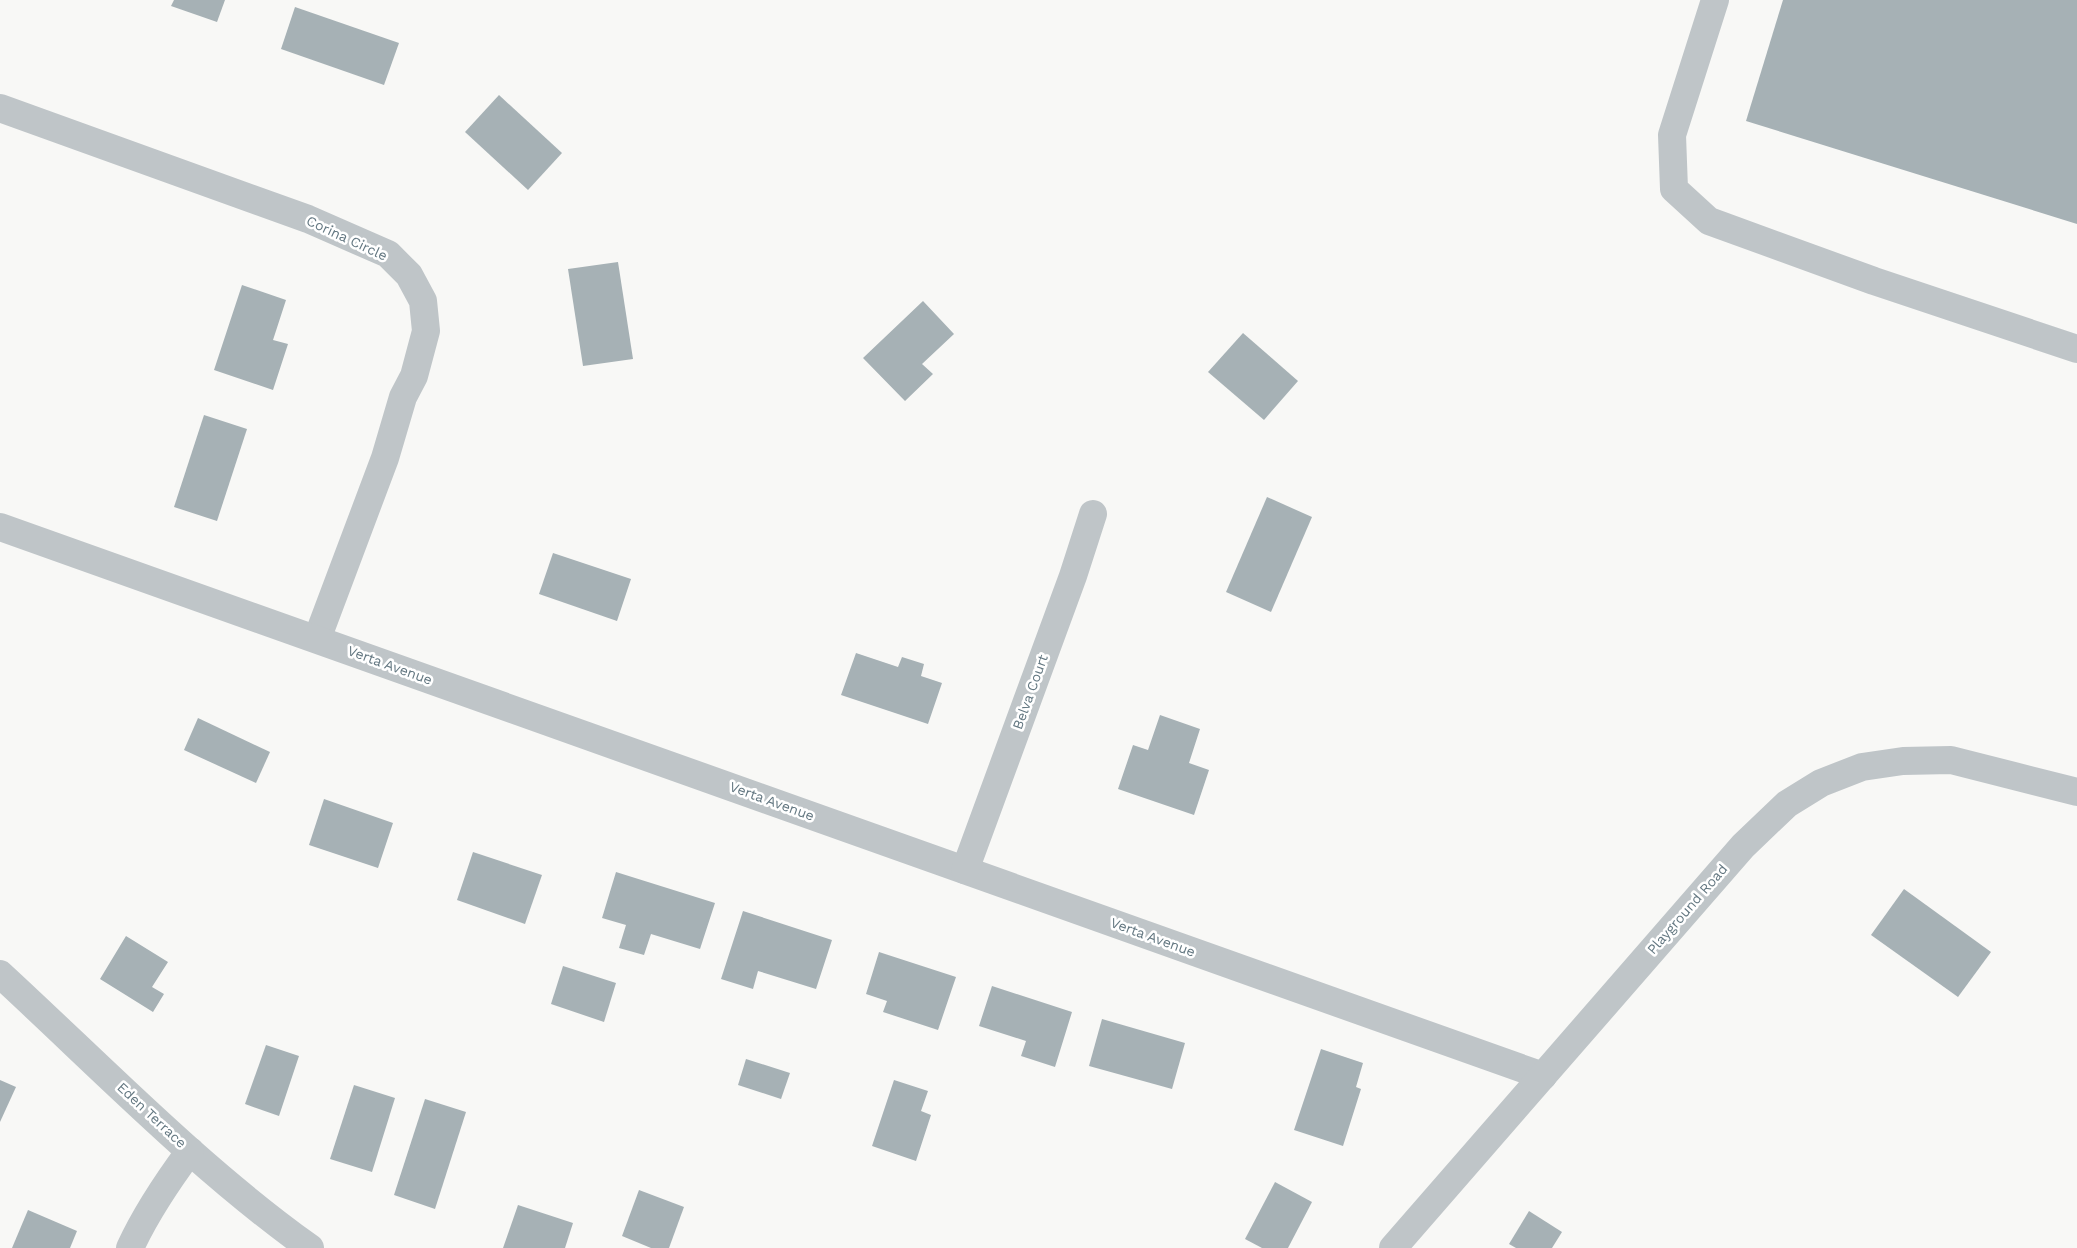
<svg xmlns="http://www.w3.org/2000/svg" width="2077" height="1248" viewBox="0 0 2077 1248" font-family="'Work Sans',sans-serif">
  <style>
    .building { fill: #a6b1b5 }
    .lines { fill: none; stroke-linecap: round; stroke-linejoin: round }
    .minor { stroke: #bfc5c8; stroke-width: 28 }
    .labels { text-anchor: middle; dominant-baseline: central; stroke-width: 5; stroke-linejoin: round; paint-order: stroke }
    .street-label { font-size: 14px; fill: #637781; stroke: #fff }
  </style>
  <rect width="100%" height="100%" fill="#f8f8f6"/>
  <g class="building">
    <polygon points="174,0 225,0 217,22 171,6"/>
    <polygon points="1783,0 2077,0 2077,224 1746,121"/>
    <polygon points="295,7 399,43 384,85 281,49"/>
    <polygon points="499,95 562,153 528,190 465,132"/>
    <polygon points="618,262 633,359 583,366 568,269"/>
    <polygon points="242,285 286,300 273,340 288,344 273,390 214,370"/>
    <polygon points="923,301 954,334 922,364 933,374 905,401 863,358"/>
    <polygon points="1243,333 1298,381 1264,420 1208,372"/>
    <polygon points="204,415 247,429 217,521 174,507"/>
    <polygon points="1267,497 1312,517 1271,612 1226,592"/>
    <polygon points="553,553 631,579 617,621 539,594"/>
    <polygon points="856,653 898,667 902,657 924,664 921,676 942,683 928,724 841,695"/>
    <polygon points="1160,715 1200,729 1189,763 1209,770 1194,815 1118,789 1133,745 1148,750"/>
    <polygon points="198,718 270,752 256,783 184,750"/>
    <polygon points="324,799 393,823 378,868 309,845"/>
    <polygon points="473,852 542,875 525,924 457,900"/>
    <polygon points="616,872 715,903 700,949 651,934 644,955 619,948 626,925 602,918"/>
    <polygon points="1904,889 1991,952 1958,997 1871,935"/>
    <polygon points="743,911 832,940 816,989 758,971 753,989 721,979"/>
    <polygon points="126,936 168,962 152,987 164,994 153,1012 100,979"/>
    <polygon points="879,952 956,977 938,1030 883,1012 887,1001 866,994"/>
    <polygon points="563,966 616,983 604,1022 551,1004"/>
    <polygon points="992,986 1072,1012 1055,1067 1021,1056 1026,1041 979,1026"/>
    <polygon points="1102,1019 1185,1043 1172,1089 1089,1066"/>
    <polygon points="266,1045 299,1056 279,1116 245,1104"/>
    <polygon points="1321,1049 1363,1063 1356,1087 1361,1089 1343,1146 1294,1130"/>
    <polygon points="746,1059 790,1073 781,1099 738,1085"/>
    <polygon points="0,1080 16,1087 0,1122"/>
    <polygon points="894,1080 928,1091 921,1111 931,1115 916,1161 872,1146"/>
    <polygon points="354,1085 395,1098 372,1172 330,1159"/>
    <polygon points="425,1099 466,1112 435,1209 394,1195"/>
    <polygon points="1275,1182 1312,1202 1288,1248 1262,1248 1245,1239"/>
    <polygon points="639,1190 684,1207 669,1248 651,1248 622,1236"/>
    <polygon points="518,1205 573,1223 565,1248 503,1248"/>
    <polygon points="28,1210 77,1231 70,1248 12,1248"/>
    <polygon points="1529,1211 1562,1232 1552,1248 1516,1248 1509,1244"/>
  </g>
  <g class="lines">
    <g class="minor">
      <polyline points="1715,0 1672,135 1674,189 1709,221 1874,281 2077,349"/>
      <polyline points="0,108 308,219 388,254 409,275 423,301 426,331 414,376 403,397 385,458 317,639"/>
      <polyline points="0,527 1543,1076"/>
      <polyline points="965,870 1073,576 1093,514"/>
      <path d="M0,974C101,1067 198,1168 310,1248"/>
      <path d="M130,1248C146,1213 167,1182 190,1151"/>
      <polyline points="1393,1248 1743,846 1787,804 1821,783 1862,767 1903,761 1951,760 2077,792"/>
    </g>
  </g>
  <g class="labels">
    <g class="street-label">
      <text transform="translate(347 238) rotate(25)">Corina Circle</text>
      <text transform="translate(390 665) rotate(20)">Verta Avenue</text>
      <text transform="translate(1030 692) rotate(-70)">Belva Court</text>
      <text transform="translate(772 801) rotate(20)">Verta Avenue</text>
      <text transform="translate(1687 909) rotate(-49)">Playground Road</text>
      <text transform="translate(1153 937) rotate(20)">Verta Avenue</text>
      <text transform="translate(152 1115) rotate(43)">Eden Terrace</text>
    </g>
  </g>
</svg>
